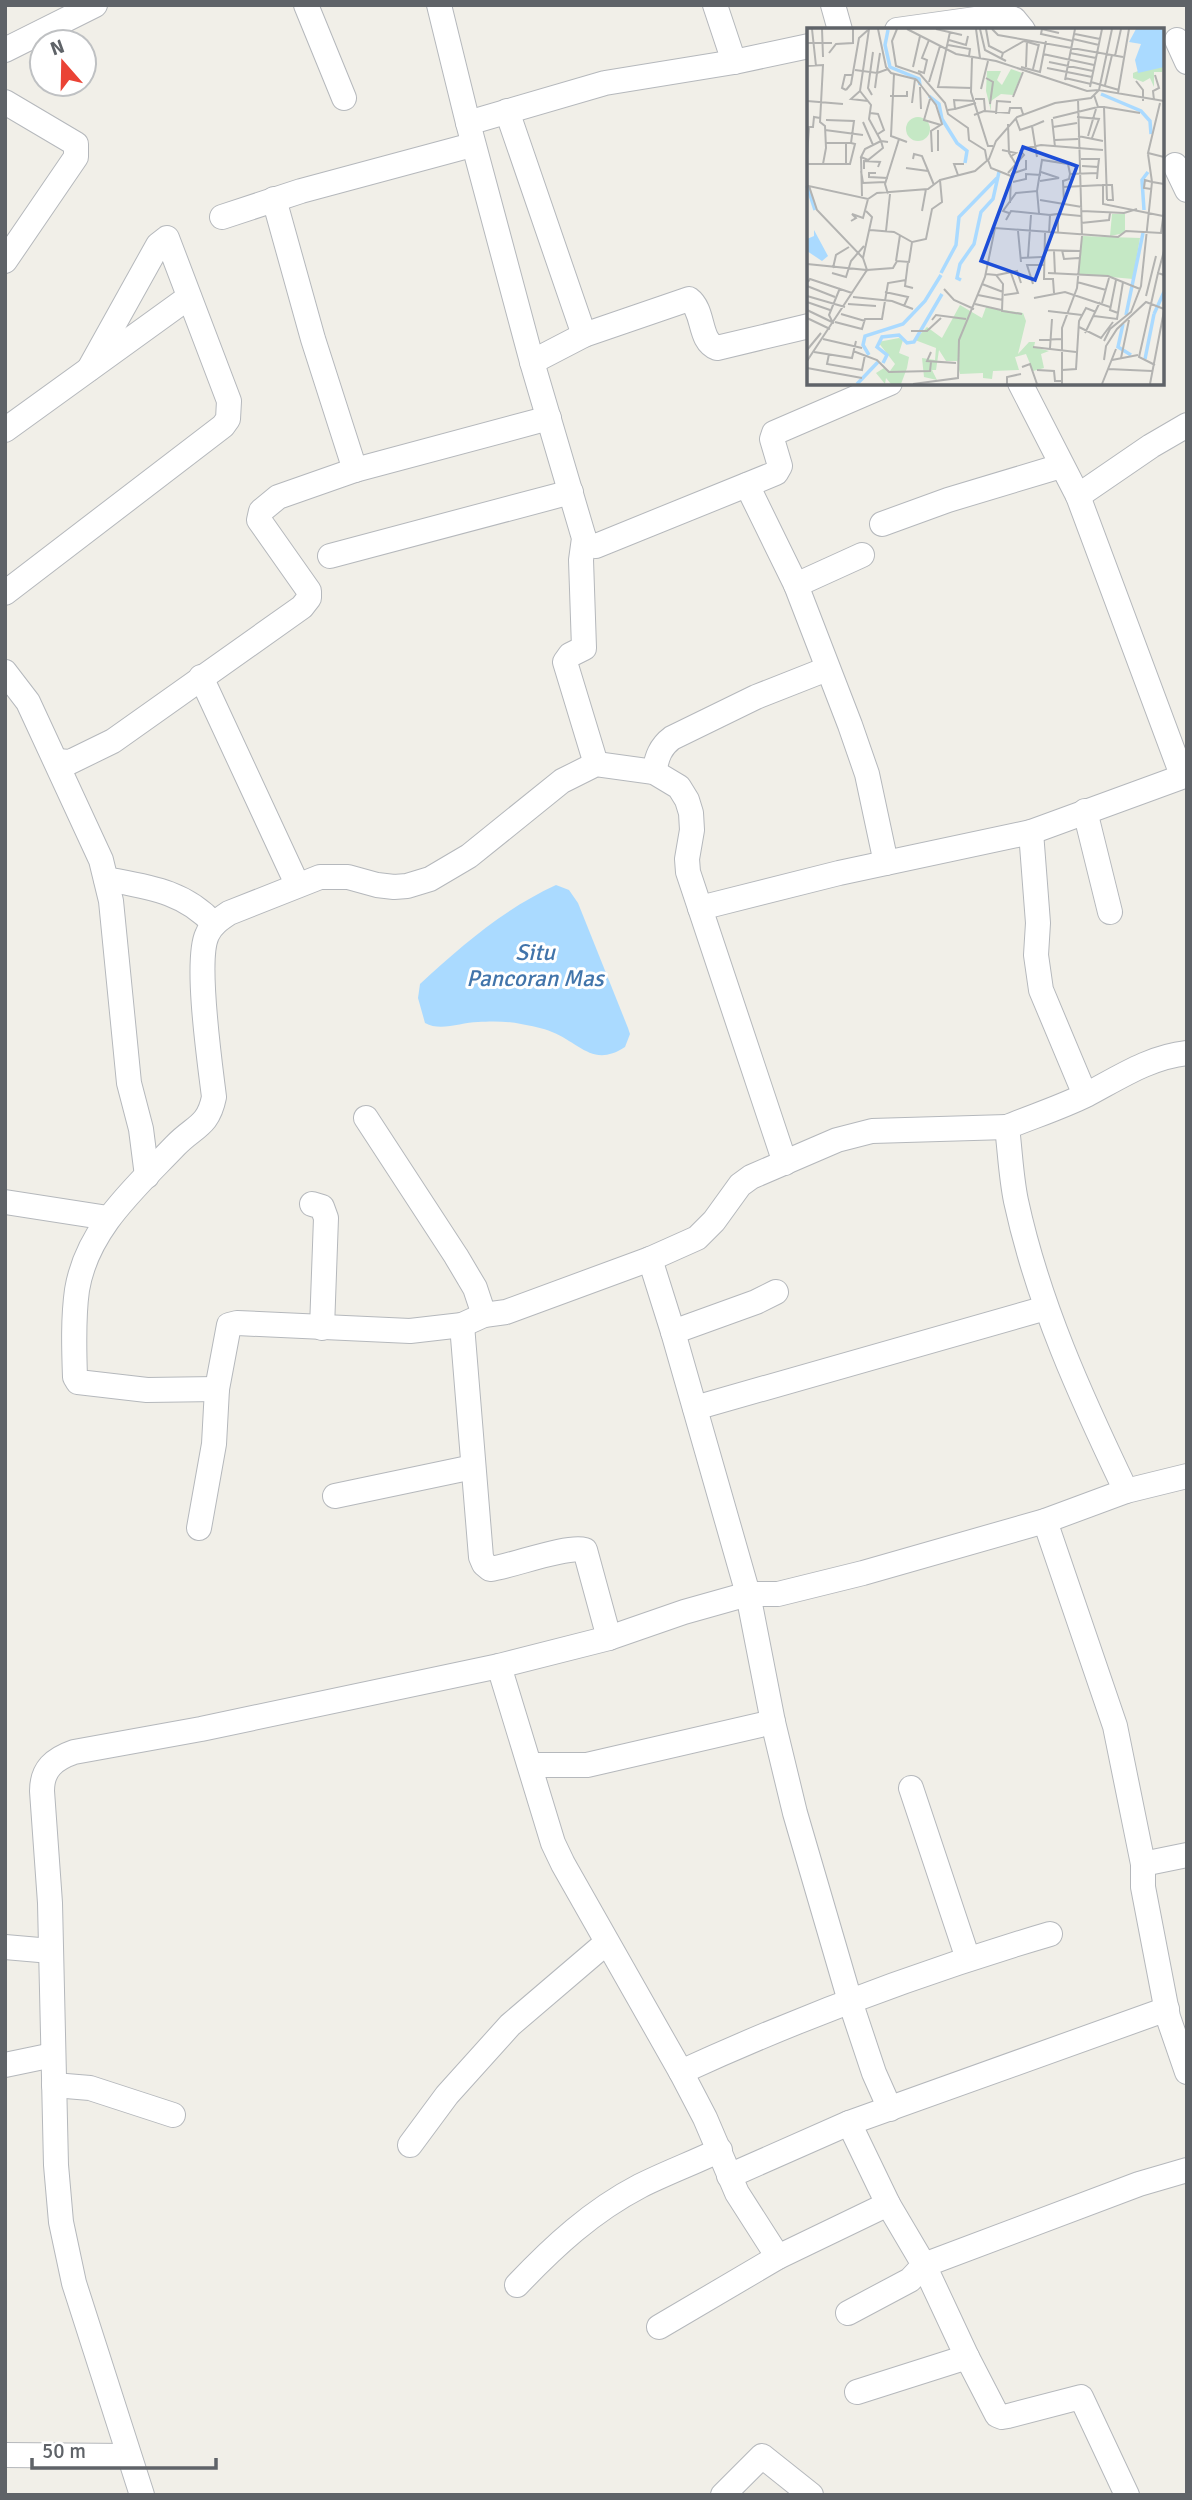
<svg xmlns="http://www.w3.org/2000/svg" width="1192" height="2500" font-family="Signika,sans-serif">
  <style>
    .water { fill: #aadaff }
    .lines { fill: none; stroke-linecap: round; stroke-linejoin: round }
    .street-casing { stroke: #b5b8bc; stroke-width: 26 }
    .street { stroke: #fff; stroke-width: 24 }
    .labels { text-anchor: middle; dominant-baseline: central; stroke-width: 6; stroke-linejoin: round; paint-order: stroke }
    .water-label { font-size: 23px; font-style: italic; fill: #4174aa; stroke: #fff }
    .inset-river { fill: none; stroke: #aadaff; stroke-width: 3.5 }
    .inset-road { fill: none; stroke: #b3b3b1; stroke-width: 2 }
    .view { fill: #1d4ed8; fill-opacity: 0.15; stroke: #1d4ed8; stroke-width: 3.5 }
    .inset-edge { fill: none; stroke: #5f6368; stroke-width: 3.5 }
  </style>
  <rect width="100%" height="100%" fill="#f1efe8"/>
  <path class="water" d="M556,885L569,890L578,903L628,1028L630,1034L625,1047C593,1068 580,1043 552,1032C543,1028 531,1026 521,1024C508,1021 491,1021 478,1022C461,1022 441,1032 425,1023L418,998L420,984C462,945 504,909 556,885Z"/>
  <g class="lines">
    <defs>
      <g id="street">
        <path d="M306,5L344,98"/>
        <path d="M439,5L468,123"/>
        <path d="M715,5L734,62"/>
        <path d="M833,5L840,30"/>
        <path d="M897,30L990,17L1014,19L1023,30"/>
        <path d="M1177,40L1187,62"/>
        <path d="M5,50L95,5"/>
        <path d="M5,102L76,144V157L5,261"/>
        <path d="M507,111L584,335"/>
        <path d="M1175,165L1187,190"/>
        <path d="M274,199L313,339L355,470"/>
        <path d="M222,217L301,191L472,145"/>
        <path d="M532,362L584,335L689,299C705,311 698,341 717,348L809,326"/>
        <path d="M1020,383L1078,496L1182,775"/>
        <path d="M5,430L189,297"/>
        <path d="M747,485L796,585L850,725L867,774L886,863"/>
        <path d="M1078,496L1151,446L1187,425"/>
        <path d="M882,524L948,500L1061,466"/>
        <path d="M584,538L588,544L596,546L776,473L780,466L772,439L774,433L890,383"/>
        <path d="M330,556L571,492"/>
        <path d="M796,585L862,555"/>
        <path d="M5,593L223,426L228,419L229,401L167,238L158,245L89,369"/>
        <path d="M5,672L28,702L101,860L111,901L129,1083L141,1129L147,1176"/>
        <path d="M201,677L297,884"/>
        <path d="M57,761L70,762L113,741L302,607L309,598V591L259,520L261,511L278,497L355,470L549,418"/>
        <path d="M596,764L565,662L570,655L584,648L581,560L584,538L532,362L468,123L605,83L734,62L809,46"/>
        <path d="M654,772C657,757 660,747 672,738L756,697L827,669"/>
        <path d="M1085,811L1110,912"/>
        <path d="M1031,832L1038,923L1036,955L1041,990L1085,1095"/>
        <path d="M106,879C148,887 184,891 214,924"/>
        <path d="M700,908L839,873L1031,832L1187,775"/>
        <path d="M366,1118L456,1256L475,1288L484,1315"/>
        <path d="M5,1202L108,1218"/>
        <path d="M312,1204L322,1207L326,1218L322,1328"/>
        <path d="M650,1259L673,1332L748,1594L773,1722L795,1813L850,2001L874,2073L890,2109"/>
        <path d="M462,1325L481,1557L484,1564L490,1569C513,1566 566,1545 585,1550L609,1638"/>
        <path d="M673,1332L756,1302L776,1292"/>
        <path d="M217,1389L147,1390L78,1382L75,1377C74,1349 73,1318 77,1290C87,1229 135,1188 175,1146C194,1126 208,1127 214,1097C210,1064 195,961 207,935C211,925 220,919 229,913L320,877H348L377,885L394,887L407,886L430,879L469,856L562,781L596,764L654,772L679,787L687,800L691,813L692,830L687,859L688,872L785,1163"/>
        <path d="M695,1408L1046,1308"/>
        <path d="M1126,1491C1081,1397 1038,1303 1016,1201C1011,1177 1010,1151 1007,1127C1034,1116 1062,1107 1088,1094C1120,1077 1150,1057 1187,1053"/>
        <path d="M335,1496L473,1467"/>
        <path d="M1045,1521L1115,1726L1143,1864V1887L1168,2017L1187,2072"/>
        <path d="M199,1528L214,1444L217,1389L229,1325L237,1323L410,1331L462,1325L484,1315L506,1312L650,1259L697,1238L714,1221L740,1185L751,1177L837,1140L872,1131L1007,1127"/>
        <path d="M499,1666L553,1843L563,1864L681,2072L705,2118L737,2193L778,2257"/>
        <path d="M531,1765H587L773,1722"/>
        <path d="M911,1788L968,1959"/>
        <path d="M1143,1864L1187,1855"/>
        <path d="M5,1947L51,1951"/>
        <path d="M5,2065L53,2055"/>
        <path d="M681,2072C801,2017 924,1971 1050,1934"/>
        <path d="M54,2085L90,2088L173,2115"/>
        <path d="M849,2123L888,2204"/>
        <path d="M410,2145L447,2095L510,2025L606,1943"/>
        <path d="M729,2176L849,2123L1167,2009"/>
        <path d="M517,2285C554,2246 592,2211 640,2186C666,2173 693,2163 720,2150"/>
        <path d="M659,2327L778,2257L888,2204L924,2265L910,2280L848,2313"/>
        <path d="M857,2392L967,2357"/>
        <path d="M5,2455L128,2456"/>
        <path d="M142,2495L74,2283L61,2222L56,2165L50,1903L42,1791C42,1769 54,1759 74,1752L201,1729L499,1666L609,1638L684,1612L748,1594H778L863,1573L1045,1521L1126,1491L1187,1476"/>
        <path d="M723,2495L762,2456L811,2495"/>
        <path d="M1127,2495L1081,2397L1008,2416L1002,2417L997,2415L967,2357L924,2265L1139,2184L1187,2170"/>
      </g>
    </defs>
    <use href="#street" class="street-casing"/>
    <use href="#street" class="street"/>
  </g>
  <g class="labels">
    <g class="water-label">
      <text x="535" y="952">Situ<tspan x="535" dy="26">Pancoran Mas</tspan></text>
    </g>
  </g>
  <g transform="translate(807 28)">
    <rect width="357" height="357" fill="#f1efe8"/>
    <path d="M344,38H356L355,44H347V59L343,50L336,54L326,50V45ZM204,41L215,45L206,67L194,66L184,73V83L179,63L180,43H194L190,52L195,57ZM99 101a12 12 0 1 1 24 0a12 12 0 1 1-24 0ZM305,186H318V205L303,208ZM275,208L333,210L326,251L271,246ZM153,277L175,290L179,279L216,285L219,293L211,326L222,314H228L227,319L242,323L234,326L237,340L226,343L219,326L208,329L212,342L186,343L185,351L176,350V345L153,346L150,333H139L132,322L129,342H125L130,352L117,349L115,330L128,332L129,320L108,312L120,299L135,310ZM92,310L96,312L92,325L102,329L100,340L94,356H84L79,350L78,356L69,345L77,340L83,343L88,336L71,314Z" fill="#c5e8c5"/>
    <path d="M329,1H357V39L331,45L328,32L334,16L322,14ZM7,202L21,228L15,233L0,223V211L7,208Z" fill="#aadaff"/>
    <path class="inset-river" d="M81,2L78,17L83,39L112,51L113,57M294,66L334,83L343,93L344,106M122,68L132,76L135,91L150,115L160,123L158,135M0,158L8,182M337,182L335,152L341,144M134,245L149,217L152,189L190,150M154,252L150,250L153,236L167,216L174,184L186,171L192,144M347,286L357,264M319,287L336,205M316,296L311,319L324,327M62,327L56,317L58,308L96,296L118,273L134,247M338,331L347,286M76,335L80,327L70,319L75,309L92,307L100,315L107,314L135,266M50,356L71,334"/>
    <path class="inset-road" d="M5,1L9,38M15,1L16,29M71,1L79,39L84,45L108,51L105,75M90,1L85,13L89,38L113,46L138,75L141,86L161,100L162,112L178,122L180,133M100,1L149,26L189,33L280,63L292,62M129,1L155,7M169,1L173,30M173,1L178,22L199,33M179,1L182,18L196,25L194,31M185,1L191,7L316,29M143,4L131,59L165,60M252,5L235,1L234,6L266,13M268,6L293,11M266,11L292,17M142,12L159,17L161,8M0,15H25M141,17L163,21L162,28M22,25L29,16L46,15V1M196,25L217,13L231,17M263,25L289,30M236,26L287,37M308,28L314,1M165,30L164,64L181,118H186M242,34L286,43M0,38L16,37L13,94L18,98L19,120L16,136M106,39L113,8M214,39L233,44L239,13M219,39L220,12M240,40L285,49M226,41L232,16M48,42L70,45L73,25M111,43L117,45L120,32L115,30L122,12M87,46L84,108L100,114M179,50L186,54L183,76M258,50L284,56M109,51L129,77L135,96L124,103L125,124M258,52L268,1M329,53L336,62V73M122,54L133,18M284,54L312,62M298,57L305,27M113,59L114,81M283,59L295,1M68,60L70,45L81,41M174,61L181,33M39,62L44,56L52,10L61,2M39,62L35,60L38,47H46M292,62L305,1M53,63L64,77L62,91L74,113L58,121L54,129L61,132L76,120L74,113L81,114M311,65L322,1M65,67L61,60L66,24M287,67L291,79H297L300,172M83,68H100V63M206,69L216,44M123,71L117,92L134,97M168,71H177L178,83M347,72L346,63L352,60L348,47M0,73L36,76M61,73L44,71L53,63L62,1M353,75L341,125L357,129M297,79L333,85M148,81L169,75M141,82L148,81L147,72L168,73M63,85L71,86L77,102L71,106M189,86L190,73L204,74M167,87L177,83L202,85L203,80H214L216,86M270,89L292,91L285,110M246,90L291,79M209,91L213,102L225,98M245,91L248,119M19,92L47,93L44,115H19M56,94L66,117M201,96L202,125L210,138M246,99L270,95M18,102L56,107M131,102V123M271,108L296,113M281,108L289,81M248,112L271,111M214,121L234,117L296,122M195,122L209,125L203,129M341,126L345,154M0,128L2,99H6L7,89L13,90M54,129L55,168M230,129L225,98L237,93M106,131L107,126L115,128L127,157M274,131H292L291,139M181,132L184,140L204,148L203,175M0,136H43L48,116L44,115M39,136V114M275,138L291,139L290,151M99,140L121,143M57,141V133L73,134L71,139M54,143L56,155L78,154M69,145H62V149L81,150M201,145L217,127L213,122M204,146L219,141V132M151,147L147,136H157M233,153L252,150L234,144M206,154L219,151V146L234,147M256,159L296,157M344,161L337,160L338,152L345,154M230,163L235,132L261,136L263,146L291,145M81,166L78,156L92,111M233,172L275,179M300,172H306L305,157H296V176L356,188M257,174L256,153L262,151L263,146M115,183L119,161M275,183L317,185L330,181M202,185L196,183L209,165L230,163L232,185M253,186L274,188M199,192L204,183L243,187M44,193L49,190L45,186L56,190L61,171M274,195L302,192L303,185M63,202L87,204L105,214M79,203L83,166M211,203L214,234M238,205L237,251H246L247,265M242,205L243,187L251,186V206M237,222L273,223M255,222L257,231L272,230M247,223L248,246M357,223L351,245L357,247M221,229L224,187M56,230L65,189L59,183M213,230L235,229M89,233L93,207M101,234L98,258L106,260M0,236L60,242L56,230L10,182L2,158L61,171L70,165L121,161L133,152M26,240L29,227L42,219M25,245L39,249L44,233L57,218M241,245L301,248L333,261M179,246L189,247L196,256L195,283L215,286M190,247L210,243L214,255M309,252L303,282L311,285M1,254L3,251L45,265M270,254L299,262M175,256L196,264M226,256L220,237H237M0,258L28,269M137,261L147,272L167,281M78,264L101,269L97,278M171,267L196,272M197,267L211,265L204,245M0,268L38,279M339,268L349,228M46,269L85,273L106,281M227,270L258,264L303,279M0,274L23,282M295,275L302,250M41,276L69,278M168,276L194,282M0,282L27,295M241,283L275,287M34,286L58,293M287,288L310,291L316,254M0,290L23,301M125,292L129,287L159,291M25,293L22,287L33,260M28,294L55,301L58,291H75L81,255L99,252M272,299L294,310L306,294M104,303H120L134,290M278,305L293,274M16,311L55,320M232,312L255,311M297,313L303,301L324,284L334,258L345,154L357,156M226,319L269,324M243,320L245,291M0,322L14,305M46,323L70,332L82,344L123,343L124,334M7,324L45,330L49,313M124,324L120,333L149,335M22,326L20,336L55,342L58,327M314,330L322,292M297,332L299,318L310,301L339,274L357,281M305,332L331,327M0,333L60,242L86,240L90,233L102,234L105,214L119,211L125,181L135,174L133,152L168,143L182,131L189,113L210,89L248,75L284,70L292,62L357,73M348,337L332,329L351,245M215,339L223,336L230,356M0,340L55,350M301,341L345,343M230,342L247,343L248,353H255M255,342L269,341L272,293L279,280L289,284M106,356L151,350L152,312L178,249L188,200L311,209L319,203L354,205L357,183M200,356V349L214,346M255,356V300L270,260L275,208L271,71M295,356L309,321M343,356L357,283"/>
    <path class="view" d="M216,119L270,138L228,252L174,233Z"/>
    <rect width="357" height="357" class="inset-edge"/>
  </g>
  <rect width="1192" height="2500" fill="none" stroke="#5f6368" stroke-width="14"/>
  <g transform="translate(63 63) rotate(340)"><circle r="33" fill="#ffffff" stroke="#bfc1c3" stroke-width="2"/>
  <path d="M0-5L12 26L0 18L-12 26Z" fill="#ea4335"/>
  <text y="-10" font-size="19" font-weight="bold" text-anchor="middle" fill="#5f6368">N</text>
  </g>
  <path d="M32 2458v10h184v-10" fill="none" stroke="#5f6368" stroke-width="3.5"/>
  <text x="42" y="2458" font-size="21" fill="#5f6368" stroke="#ffffff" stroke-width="5" paint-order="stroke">50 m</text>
</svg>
